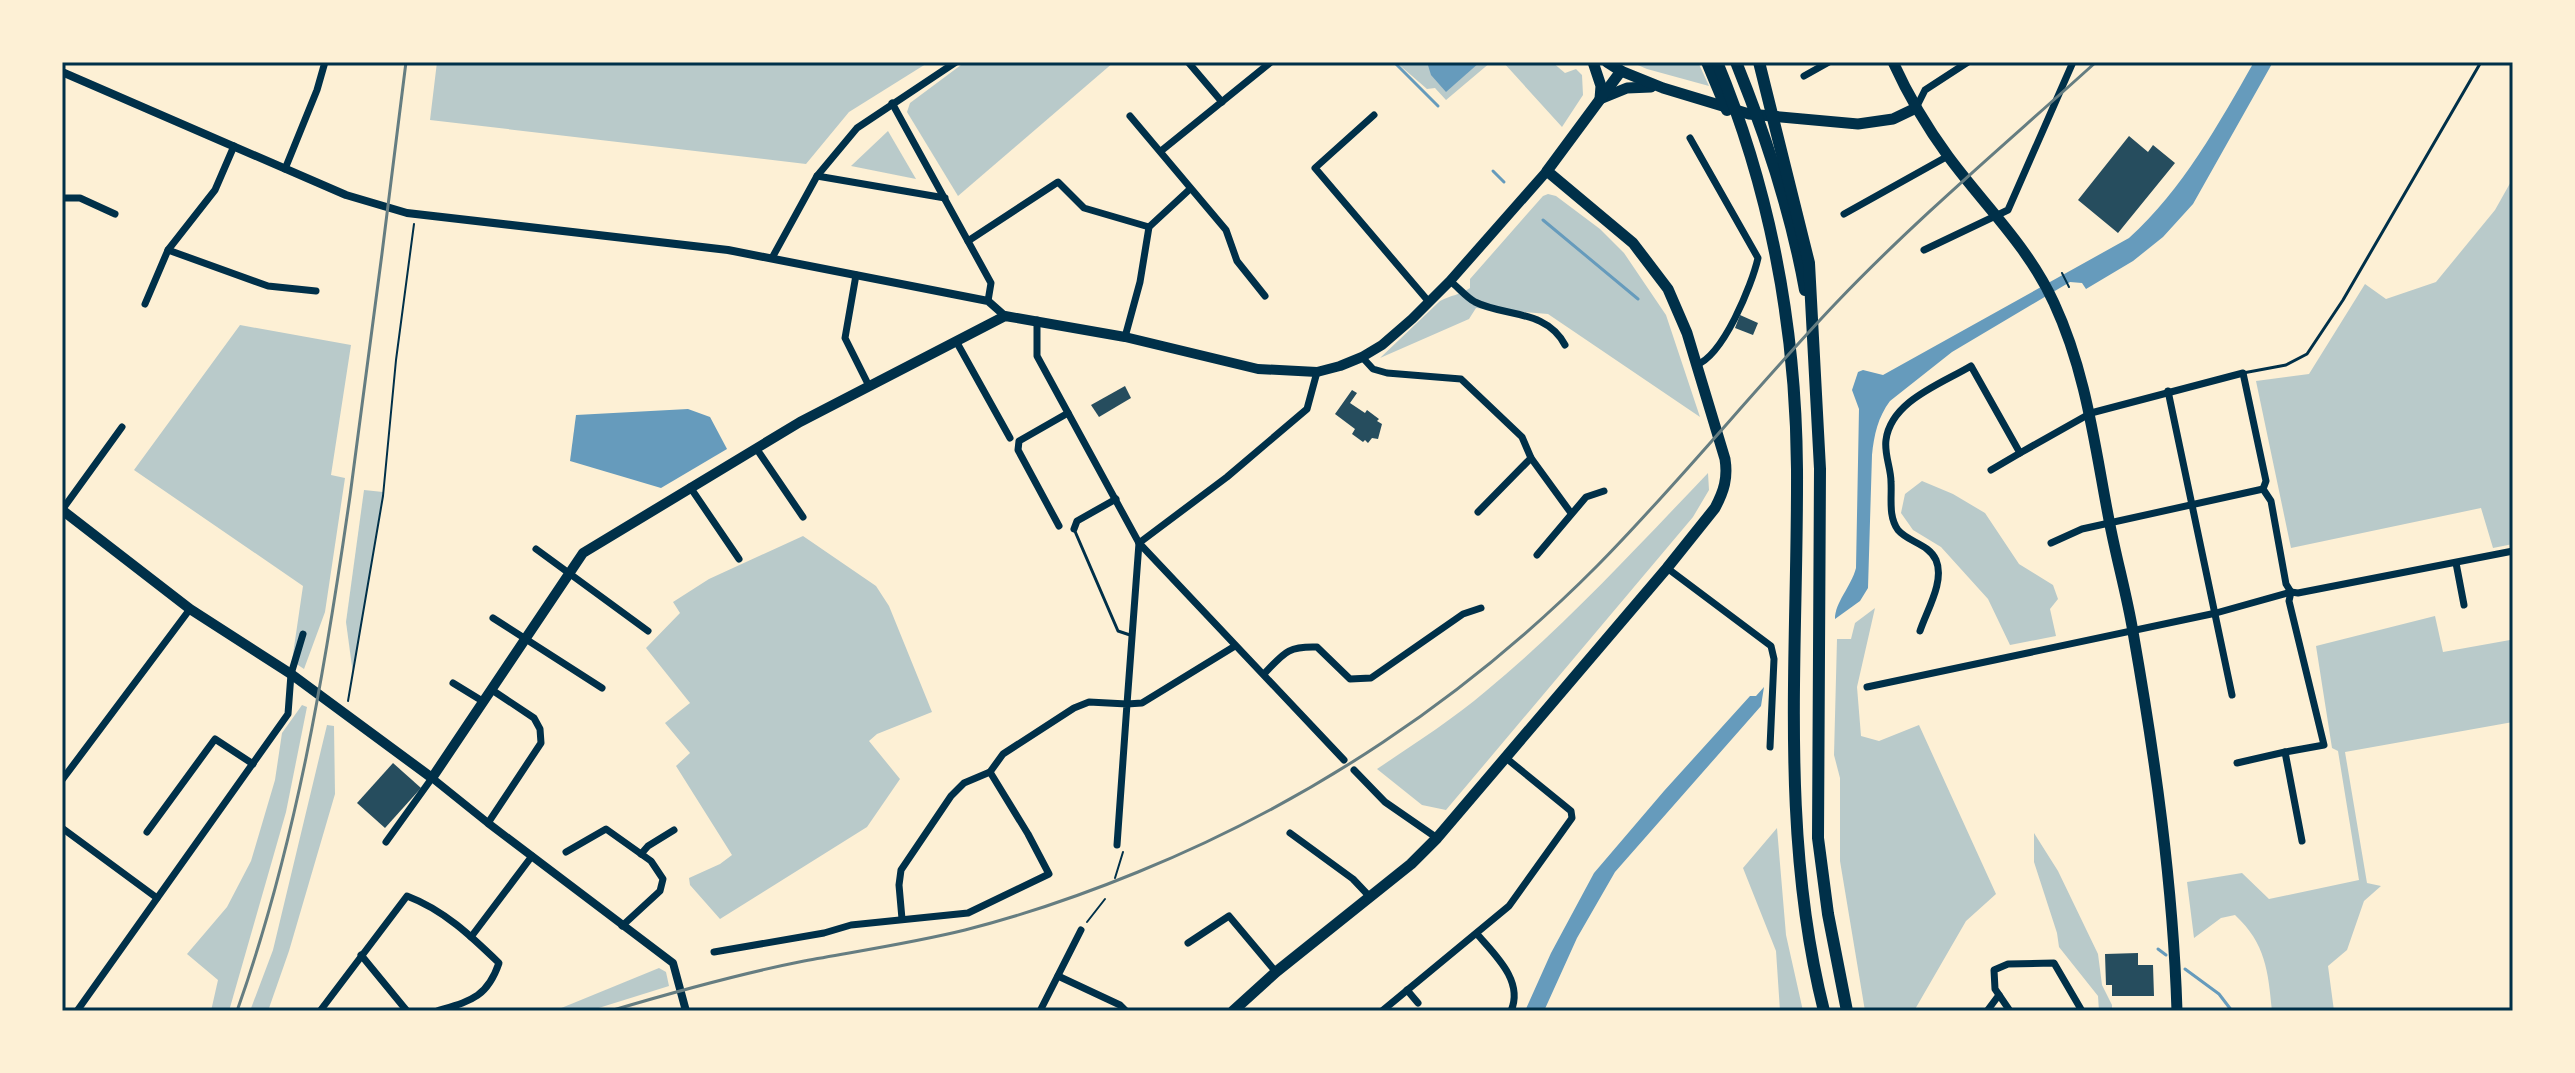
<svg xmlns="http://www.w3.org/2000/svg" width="2575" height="1073" font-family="'Sofia Sans Condensed',sans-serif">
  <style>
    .green { fill: #b9caca }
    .water { fill: #669bbc }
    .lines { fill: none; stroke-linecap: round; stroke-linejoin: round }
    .stream { stroke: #669bbc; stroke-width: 3 }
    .building { fill: #264d5e }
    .path { stroke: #003049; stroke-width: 2 }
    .service { stroke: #003049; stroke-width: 3 }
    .minor { stroke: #003049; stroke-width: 7 }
    .tertiary { stroke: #003049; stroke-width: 8 }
    .secondary { stroke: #003049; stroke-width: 10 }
    .primary { stroke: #003049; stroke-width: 11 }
    .motorway { stroke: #003049; stroke-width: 12 }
    .rail { stroke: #657d81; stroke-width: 3 }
    .neatline { fill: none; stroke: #003049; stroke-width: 3 }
  </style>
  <rect width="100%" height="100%" fill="#fdf0d5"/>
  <g class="green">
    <path d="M437,62H929L849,112L806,164L430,120Z"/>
    <path d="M965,62H1114L958,196L907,112L910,103Z"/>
    <path d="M1396,62H1491L1446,100L1435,88L1427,89Z"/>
    <path d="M1503,62H1552L1565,73L1576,69L1582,75L1583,95L1562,127Z"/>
    <path d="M1631,62H1698L1709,86L1647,69Z"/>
    <path d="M888,131L916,179L851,166Z"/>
    <path d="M2513,178V544L2493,548L2481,508L2291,548L2256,381L2309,374L2365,284L2386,299L2436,282L2495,210Z"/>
    <path d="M1548,194L1556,196L1600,229L1624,253L1666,315L1700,417L1548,314L1476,308L1469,319L1380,358L1440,301C1451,295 1460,295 1470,288V279L1543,196Z"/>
    <path d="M240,325L351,345L331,475L345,478L325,612L304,669L292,661L303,586L134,470Z"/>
    <path d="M1708,473L1709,490L1693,517L1446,810L1422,805L1377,769C1414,744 1452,720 1486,691C1564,627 1638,546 1708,473Z"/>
    <path d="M1922,481L1953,494L1985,513L2019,564L2053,585L2058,599L2050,609L2056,636L2010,645L1988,599L1941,547L1913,530L1901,513L1905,494Z"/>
    <path d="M364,490L383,492L353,674L346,622Z"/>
    <path d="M803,536L876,586L889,606L932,712L877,734L869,741L900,779L867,827L720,919L690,885L689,878L720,864L732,855L676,766L690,753L665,723L690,703L646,648L680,613L673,602L709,579Z"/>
    <path d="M1875,608L1857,687L1861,736L1879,741L1919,725L1996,894L1966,921L1914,1011H1865L1840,861V778L1834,755L1837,639H1851L1855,623Z"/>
    <path d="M2435,616L2443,652L2510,640L2513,657V722L2345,752L2367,883L2381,886L2364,901L2347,950L2328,966L2334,1011H2272C2268,971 2266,944 2235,915L2221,918L2194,938L2187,882L2242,873L2269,899L2359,880L2338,751L2332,748L2316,646Z"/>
    <path d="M302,705L307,707L286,812L229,1011H211L218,980L187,954L227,907L251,861L275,780L282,733Z"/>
    <path d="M327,725L334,726L335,794L289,951L268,1011H250L273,950Z"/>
    <path d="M1777,828L1786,935L1803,1011H1780L1776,951L1743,868Z"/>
    <path d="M2034,833L2058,871L2098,954L2102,985L2112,1005V1011H2099L2098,996L2059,947L2057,933L2034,862Z"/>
    <path d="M659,968L666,972L669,986L589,1011H554Z"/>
  </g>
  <g class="water">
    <path d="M1427,62H1480L1446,92L1431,75Z"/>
    <path d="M2254,62H2273L2193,204L2163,237L2133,261L2086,289L2082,283L2070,282L1952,352L1890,401C1878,417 1874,435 1872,455L1868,588L1860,601L1835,619C1835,602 1851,587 1856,568L1859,409L1852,390L1858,372L1863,370L1883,375L2129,238C2183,189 2218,125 2254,62Z"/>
    <path d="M688,409L710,417L727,449L661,488L570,461L576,415Z"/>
    <path d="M1764,687L1761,706L1615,872L1577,938L1544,1011H1525L1551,953L1594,873L1664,791L1750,696H1756Z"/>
  </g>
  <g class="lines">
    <g class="stream">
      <path d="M1394,62L1438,106"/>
      <path d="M1493,171L1504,182"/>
      <path d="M1543,220L1638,299"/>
      <path d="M2158,949L2166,955"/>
      <path d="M2185,969L2219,994L2232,1011"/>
    </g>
  </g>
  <g class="building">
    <path d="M2129,136L2148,152L2153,145L2175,163L2118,233L2078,200Z"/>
    <path d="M1740,315L1758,323L1753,335L1735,328Z"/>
    <path d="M1125,386L1131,398L1099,417L1091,405Z"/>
    <path d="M1352,390L1357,393L1350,403L1365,413L1367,410L1379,419L1377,421L1382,424L1378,439L1372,438L1368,443L1365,440L1363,442L1352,434L1355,429L1335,414Z"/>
    <path d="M393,763L421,788L385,828L357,803Z"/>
    <path d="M2138,953V965H2153L2154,996H2112V985H2106L2105,954Z"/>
  </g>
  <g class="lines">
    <g class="path">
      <path d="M2062,273L2069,287"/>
      <path d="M348,701L383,496L396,360L414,224"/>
      <path d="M1115,878L1123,852"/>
      <path d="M1087,922L1105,899"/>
    </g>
    <g class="service">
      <path d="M2243,373L2286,365L2307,354L2343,300L2481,62"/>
      <path d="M1074,529L1118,631L1130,635"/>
    </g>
    <g class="minor">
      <path d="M1188,62L1222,102"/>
      <path d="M1804,76L1829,62"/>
      <path d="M892,103L991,283L988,301"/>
      <path d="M1916,108L1925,90L1968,62"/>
      <path d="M1374,115L1315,168L1429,302"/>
      <path d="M1130,116L1226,230L1237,261L1265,296"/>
      <path d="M1690,138L1758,258C1752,285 1723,356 1696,365"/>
      <path d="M1161,151L1271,62"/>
      <path d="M285,169L317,90L325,62"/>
      <path d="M817,176L945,198"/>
      <path d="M62,198H80L115,214"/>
      <path d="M1844,214L1948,156"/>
      <path d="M968,241L1058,182L1084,208L1149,227"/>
      <path d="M168,250L268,286L316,291"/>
      <path d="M1924,250L2008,210L2073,62"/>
      <path d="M772,258L817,176L857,128L956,62"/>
      <path d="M856,275L845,338L869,386"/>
      <path d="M1450,281C1458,287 1466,297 1475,302C1505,317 1546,309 1565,345"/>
      <path d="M145,304L168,250L215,190L234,146"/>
      <path d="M1037,320V356L1139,543L1344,760"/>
      <path d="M1125,337L1140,282L1149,227L1190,189"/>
      <path d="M956,341L1010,438"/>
      <path d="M1362,357L1373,369L1387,373L1461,379L1522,437L1531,458L1571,513"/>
      <path d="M2168,391L2232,695"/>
      <path d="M756,448L803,517"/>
      <path d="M1991,470L2020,453"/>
      <path d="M690,487L739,559"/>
      <path d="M62,510L122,427"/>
      <path d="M1478,512L1531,458"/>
      <path d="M1059,526L1018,450L1019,441L1068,413"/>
      <path d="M1074,529L1077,521L1116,499"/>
      <path d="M1139,543L1127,704L1142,703L1235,646"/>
      <path d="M1139,543L1227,477L1307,409L1317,372"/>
      <path d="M2051,543L2082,529L2263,489"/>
      <path d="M536,549L648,631"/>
      <path d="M1537,555L1586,497L1604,491"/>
      <path d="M2456,563L2464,605"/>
      <path d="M1667,568L1771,646L1774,659L1770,747"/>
      <path d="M493,618L602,688"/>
      <path d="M1920,631C1927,610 1945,581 1936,560C1929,544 1908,542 1898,530C1888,516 1892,498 1891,482C1891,468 1884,454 1886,440C1891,401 1941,384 1971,366L2020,453L2091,413L2243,373L2266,481L2263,489L2271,501L2286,584L2291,592"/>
      <path d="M1264,674C1284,653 1287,646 1317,647L1350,679L1371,678L1463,614L1481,608"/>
      <path d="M453,683L484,702"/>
      <path d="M1867,687L2216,613L2291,592L2298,593L2513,551"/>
      <path d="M2285,752L2324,745L2289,601L2291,592"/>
      <path d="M2237,763L2285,752L2302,841"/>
      <path d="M1354,770L1385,802L1437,838"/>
      <path d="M62,780L190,609"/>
      <path d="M488,823L541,743L540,729L534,718L492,690"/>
      <path d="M62,828L157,898"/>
      <path d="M147,832L215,739L253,764"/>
      <path d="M1290,833L1353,879L1370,897"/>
      <path d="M386,842L432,778"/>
      <path d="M566,852L606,829L651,861L663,879L660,891L622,926"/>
      <path d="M641,854L648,846L674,830"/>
      <path d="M902,919L899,885L901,870L951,796L964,783L990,772L1003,754L1074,708L1089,702L1127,704L1117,845"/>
      <path d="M1477,934C1495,955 1524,981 1511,1011"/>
      <path d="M471,937L532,856"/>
      <path d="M1188,943L1229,916L1276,972"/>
      <path d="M714,952L824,933L851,925L968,913L1049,874L1028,834L990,772"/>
      <path d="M361,955L407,1011"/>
      <path d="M1058,976L1120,1005L1126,1011"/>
      <path d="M1407,990L1418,1003"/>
      <path d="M77,1011L288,714L291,674L303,634"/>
      <path d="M320,1011L407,896C444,910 471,936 499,963C487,998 470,1001 437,1011"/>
      <path d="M1040,1011L1081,930"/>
      <path d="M1382,1011L1509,906L1572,818L1571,811L1506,758"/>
      <path d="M1987,1011L1999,995"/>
      <path d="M2010,1011L1995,989L1994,970L2008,964L2054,963L2082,1011"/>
    </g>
    <g class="tertiary">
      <path d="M62,72L346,195L407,213L728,250L988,301L1005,316"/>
      <path d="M432,778L488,823L673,963L686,1011"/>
    </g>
    <path class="secondary" d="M62,510L190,609L291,674L432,778L583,553L800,422L1005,316L1125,337L1258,369L1317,372L1340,366L1362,357L1382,345L1412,319L1450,281L1547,171"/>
    <g class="primary">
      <path d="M1593,62L1601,86L1600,99L1627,88L1651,87"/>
      <path d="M1607,62L1621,71L1663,88L1749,114L1858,124L1893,119L1916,108"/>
      <path d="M1893,62C1908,95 1926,126 1948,156C1984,205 2028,246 2054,303C2087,374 2095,449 2110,525C2117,561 2127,596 2133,632C2155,757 2173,884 2177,1011"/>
      <path d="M1233,1011L1276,972L1411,864L1437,838L1667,568L1715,508C1724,491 1728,478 1725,459L1687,333L1668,289L1633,243L1547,171L1621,71"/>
    </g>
    <g class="motorway">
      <path d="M1707,62L1727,110"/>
      <path d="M1717,62C1771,192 1796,329 1797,469C1798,650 1779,833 1824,1011"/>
      <path d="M1736,62C1766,136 1791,212 1805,290"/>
      <path d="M1759,62L1809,263L1820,469L1818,838L1828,914L1847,1011"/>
    </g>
    <g class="rail">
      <path d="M237,1011C296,845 325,670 350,496C370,351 388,207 406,62"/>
      <path d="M610,1011C674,992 738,974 804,961C858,951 912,943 965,930C1024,915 1082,895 1138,872C1310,802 1466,698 1597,566C1680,482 1754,389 1836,303C1917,218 2009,141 2096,62"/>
    </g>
  </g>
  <rect width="2575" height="1073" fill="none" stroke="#fdf0d5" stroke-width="128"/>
  <rect x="64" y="64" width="2447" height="945" class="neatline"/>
</svg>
